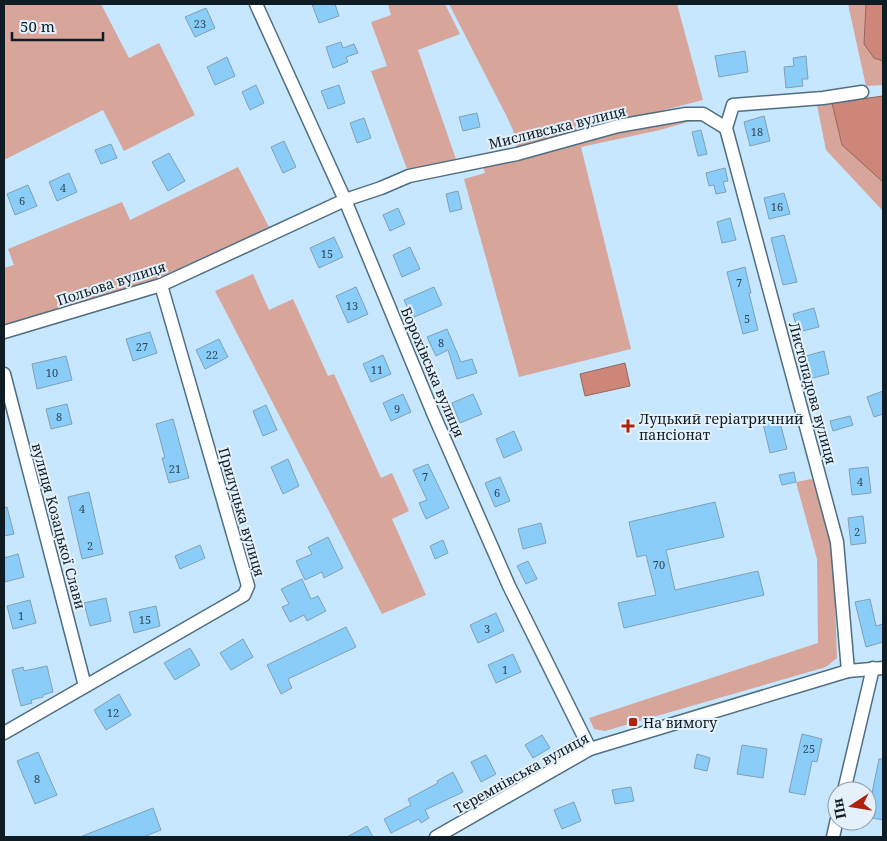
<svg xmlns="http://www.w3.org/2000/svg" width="887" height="841" font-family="'Noto Serif',serif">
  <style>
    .green { fill: #d7a59a }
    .water { fill: #ce8678; stroke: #95665f }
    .building { fill: #8bcdf9; stroke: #81a0b6 }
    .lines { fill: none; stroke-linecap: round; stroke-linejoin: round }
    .minor-casing { stroke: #506e82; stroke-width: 15 }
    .minor { stroke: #fff; stroke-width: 12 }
    .poi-dot { fill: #b0220a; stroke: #e4f1fb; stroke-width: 2 }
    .labels { text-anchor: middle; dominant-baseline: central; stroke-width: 4; stroke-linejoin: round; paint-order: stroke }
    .number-label { font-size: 11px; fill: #2f4859 }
    .street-label { font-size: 14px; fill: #101c24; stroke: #e4f1fb }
    .poi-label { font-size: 14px; fill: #101c24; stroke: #e4f1fb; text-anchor: start }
  </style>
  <rect width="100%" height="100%" fill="#c6e7fe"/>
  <g class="green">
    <path d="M4,4H101L129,58L159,43L195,115L124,151L103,110L4,160Z"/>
    <path d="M388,4H445L460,34L418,50L457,162L408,172L371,71L387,66L371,22L391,15Z"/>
    <path d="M449,4H677L703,100L517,148L513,130L507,117Z"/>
    <path d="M848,4H883V85L866,86Z"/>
    <path d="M883,96V211L826,150L817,105Z"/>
    <path d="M687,119L700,121L688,122L660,130L581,147L631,349L519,377L464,179L485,173L483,166L592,137Z"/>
    <path d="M238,167L269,227L150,282L4,325V268L14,265L8,249L122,202L130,220Z"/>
    <path d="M253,274L269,310L293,299L328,376L334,374L381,478L392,473L409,511L392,519L426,595L382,614L215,291Z"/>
    <path d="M811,479L817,483L833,549L837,658L826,667L605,731L594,729L589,718L818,643L817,559L796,482Z"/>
  </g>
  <g class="water">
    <path d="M866,4H883V61L874,58L864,44Z"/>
    <path d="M883,96V182L842,145L832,103Z"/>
    <path d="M625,363L630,386L585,396L580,374Z"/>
  </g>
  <g class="building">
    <path d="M312,4H335L339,16L319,23Z"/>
    <path d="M206,8L215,28L195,37L185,17Z"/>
    <path d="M341,42L343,48L354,44L358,53L346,57L348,62L333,68L326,47Z"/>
    <path d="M745,51L748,72L719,77L715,56Z"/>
    <path d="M806,56L808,79H802L803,86L786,88L784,67L794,66L793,58Z"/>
    <path d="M227,57L235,76L215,85L207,67Z"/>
    <path d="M256,85L264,103L250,110L242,92Z"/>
    <path d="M339,85L345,103L328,109L321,91Z"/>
    <path d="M477,113L480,127L463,131L459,117Z"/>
    <path d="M764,116L770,141L750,146L744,122Z"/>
    <path d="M364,118L371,138L357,143L350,123Z"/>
    <path d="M701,130L707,154L698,156L692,132Z"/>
    <path d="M284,141L296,167L283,173L271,147Z"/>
    <path d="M111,144L117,158L101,164L95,150Z"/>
    <path d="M169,153L185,181L168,191L152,162Z"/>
    <path d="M725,168L728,181L723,182L726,192L716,194L714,185L709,186L706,173Z"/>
    <path d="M69,173L77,192L57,201L49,182Z"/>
    <path d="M28,185L37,206L15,215L7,194Z"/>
    <path d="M458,191L462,209L450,212L446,194Z"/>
    <path d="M784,193L790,214L769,219L764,198Z"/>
    <path d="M398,208L405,224L390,231L383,215Z"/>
    <path d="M730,218L736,240L722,243L717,222Z"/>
    <path d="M784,235L797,282L783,285L771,238Z"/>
    <path d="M334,237L343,257L319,268L310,248Z"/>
    <path d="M410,247L420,269L402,277L393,255Z"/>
    <path d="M745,267L751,293H749L758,330L743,334L727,272Z"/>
    <path d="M356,287L368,314L348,323L336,296Z"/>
    <path d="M434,287L442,305L412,318L404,300Z"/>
    <path d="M814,308L819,327L798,332L793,314Z"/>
    <path d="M447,329L461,362L472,359L477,373L457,379L448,350L436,356L427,337Z"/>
    <path d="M150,332L157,353L133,361L126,339Z"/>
    <path d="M219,339L228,357L205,369L196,350Z"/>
    <path d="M824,351L829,374L805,380L799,358Z"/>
    <path d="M383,355L391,374L371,382L363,364Z"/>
    <path d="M66,356L72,380L37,389L32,364Z"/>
    <path d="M883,391V414L874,417L867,397Z"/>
    <path d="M403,394L411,412L391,421L383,403Z"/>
    <path d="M473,394L482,414L460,423L452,403Z"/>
    <path d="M67,404L72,424L51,429L46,409Z"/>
    <path d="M266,405L277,430L263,436L253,411Z"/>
    <path d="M778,415L787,449L770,453L762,419Z"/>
    <path d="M850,416L853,425L833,431L830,421Z"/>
    <path d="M173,419L189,478L169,483L162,458H165L156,424Z"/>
    <path d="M514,431L522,450L504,458L496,439Z"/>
    <path d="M288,459L299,486L283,494L271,467Z"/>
    <path d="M428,464L449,508L426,519L419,503L427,500L413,470Z"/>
    <path d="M868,467L871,493L852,495L849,469Z"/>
    <path d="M794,472L796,482L782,485L779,475Z"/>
    <path d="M500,477L510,501L495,507L485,483Z"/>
    <path d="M89,492L103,554L82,559L68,497Z"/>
    <path d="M715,502L724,537L666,550L675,590L758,571L764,595L624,628L618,603L656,595L646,555L637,557L629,522Z"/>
    <path d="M7,507L14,534L4,536V508Z"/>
    <path d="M863,516L866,543L851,545L848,518Z"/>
    <path d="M541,523L546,543L523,549L518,529Z"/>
    <path d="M328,537L343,568L324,578L322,572L305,580L296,561L312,554L308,547Z"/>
    <path d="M443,540L448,553L435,559L430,546Z"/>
    <path d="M200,545L205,558L180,569L175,556Z"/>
    <path d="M18,554L24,577L5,582L4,558Z"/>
    <path d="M528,561L537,579L526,584L517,566Z"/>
    <path d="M302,579L311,599L318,596L326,611L307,621L304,615L290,622L282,607L289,604L281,589Z"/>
    <path d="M106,598L111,621L90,626L84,603Z"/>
    <path d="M870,599L876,626L883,624V642L866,647L855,602Z"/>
    <path d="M30,600L36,623L13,629L7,606Z"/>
    <path d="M156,606L160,626L134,633L129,612Z"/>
    <path d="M496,613L504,631L478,643L470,625Z"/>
    <path d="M346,627L356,647L288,679L292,688L281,694L267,665Z"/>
    <path d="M243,639L253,657L231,670L220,653Z"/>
    <path d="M190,648L200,665L175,680L164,663Z"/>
    <path d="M513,654L521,672L496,683L488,665Z"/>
    <path d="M47,666L53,692L43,695V697L31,700L32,703L21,706L12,670L23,667L24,671Z"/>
    <path d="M119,694L131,715L106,730L94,710Z"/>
    <path d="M802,734L822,739L817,762L812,761L805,795L789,792Z"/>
    <path d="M542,735L550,748L533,758L525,745Z"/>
    <path d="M742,745L767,749L763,778L737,774Z"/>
    <path d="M38,752L57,795L35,804L17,761Z"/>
    <path d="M697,754L710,758L707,771L694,768Z"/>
    <path d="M486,755L496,774L481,782L471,762Z"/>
    <path d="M879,759H883V820L867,817V797L871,798Z"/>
    <path d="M453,772L463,792L425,810L429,818L421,823L419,819L391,833L384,819L411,805L408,799L438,783L437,781Z"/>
    <path d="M631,787L634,801L615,804L612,790Z"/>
    <path d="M574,802L581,821L562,829L554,810Z"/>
    <path d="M153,808L161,830L143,837H80Z"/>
    <path d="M367,826L373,837H347Z"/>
  </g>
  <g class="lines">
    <defs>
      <g id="minor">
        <path d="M256,4L345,200L433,413L509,586L590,749"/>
        <path d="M726,128L837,542L848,671"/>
        <path d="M4,332L161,285L345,200L381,188L409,176L517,154L618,126L686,114H703L726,128L733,105L823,98L862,92"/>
        <path d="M4,374L85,686"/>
        <path d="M4,733L244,595L248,586L161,285"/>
        <path d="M844,791L873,668"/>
        <path d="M436,837L590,749L848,671L883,668"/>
        <path d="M833,837L837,819"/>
      </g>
    </defs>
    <use href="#minor" class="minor-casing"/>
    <use href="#minor" class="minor"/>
  </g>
  <g class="poi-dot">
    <path d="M625.5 418.5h5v5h5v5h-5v5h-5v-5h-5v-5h5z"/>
    <rect x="628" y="717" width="10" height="10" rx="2.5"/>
  </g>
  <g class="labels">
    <g class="number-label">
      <text x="200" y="23">23</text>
      <text x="757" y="131">18</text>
      <text x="63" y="187">4</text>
      <text x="22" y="200">6</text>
      <text x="777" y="206">16</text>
      <text x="327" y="253">15</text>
      <text x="739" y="282">7</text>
      <text x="352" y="305">13</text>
      <text x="747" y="318">5</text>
      <text x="441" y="342">8</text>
      <text x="142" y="346">27</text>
      <text x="212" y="354">22</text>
      <text x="377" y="369">11</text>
      <text x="52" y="372">10</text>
      <text x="397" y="408">9</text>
      <text x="59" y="416">8</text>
      <text x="175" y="468">21</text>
      <text x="425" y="476">7</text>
      <text x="860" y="481">4</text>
      <text x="497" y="492">6</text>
      <text x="82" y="508">4</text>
      <text x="857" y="531">2</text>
      <text x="90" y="545">2</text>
      <text x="659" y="564">70</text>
      <text x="21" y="615">1</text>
      <text x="145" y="619">15</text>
      <text x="487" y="628">3</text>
      <text x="505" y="669">1</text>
      <text x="113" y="712">12</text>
      <text x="809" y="748">25</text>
      <text x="37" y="778">8</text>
    </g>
    <g class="street-label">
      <text transform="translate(557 127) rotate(-14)">Мисливська вулиця</text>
      <text transform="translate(111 283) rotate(-18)">Польова вулиця</text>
      <text transform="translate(433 372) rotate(67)">Борохівська вулиця</text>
      <text transform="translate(813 393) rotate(75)">Листопадова вулиця</text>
      <text transform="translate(242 512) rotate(74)">Прилуцька вулиця</text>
      <text transform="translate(59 526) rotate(75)">вулиця Козацької Слави</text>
      <text transform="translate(521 773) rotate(-29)">Теремнівська вулиця</text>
    </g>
    <g class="poi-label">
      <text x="639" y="418">Луцький геріатричний<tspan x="639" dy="16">пансіонат</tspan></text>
      <text x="643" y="722">На вимогу</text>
    </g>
  </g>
  <rect width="887" height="841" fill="none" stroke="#101c24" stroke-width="10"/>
  <g transform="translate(852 806) rotate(258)"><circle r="24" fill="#e4f1fb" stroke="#8f9ca5"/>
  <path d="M0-4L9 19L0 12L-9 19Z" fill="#b0220a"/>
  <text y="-8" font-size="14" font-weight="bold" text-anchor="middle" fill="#101c24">Пн</text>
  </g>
  <path d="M12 32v8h91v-8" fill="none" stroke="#101c24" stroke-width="2.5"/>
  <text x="20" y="32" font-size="15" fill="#101c24" stroke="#e4f1fb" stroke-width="4" paint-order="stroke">50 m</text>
</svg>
